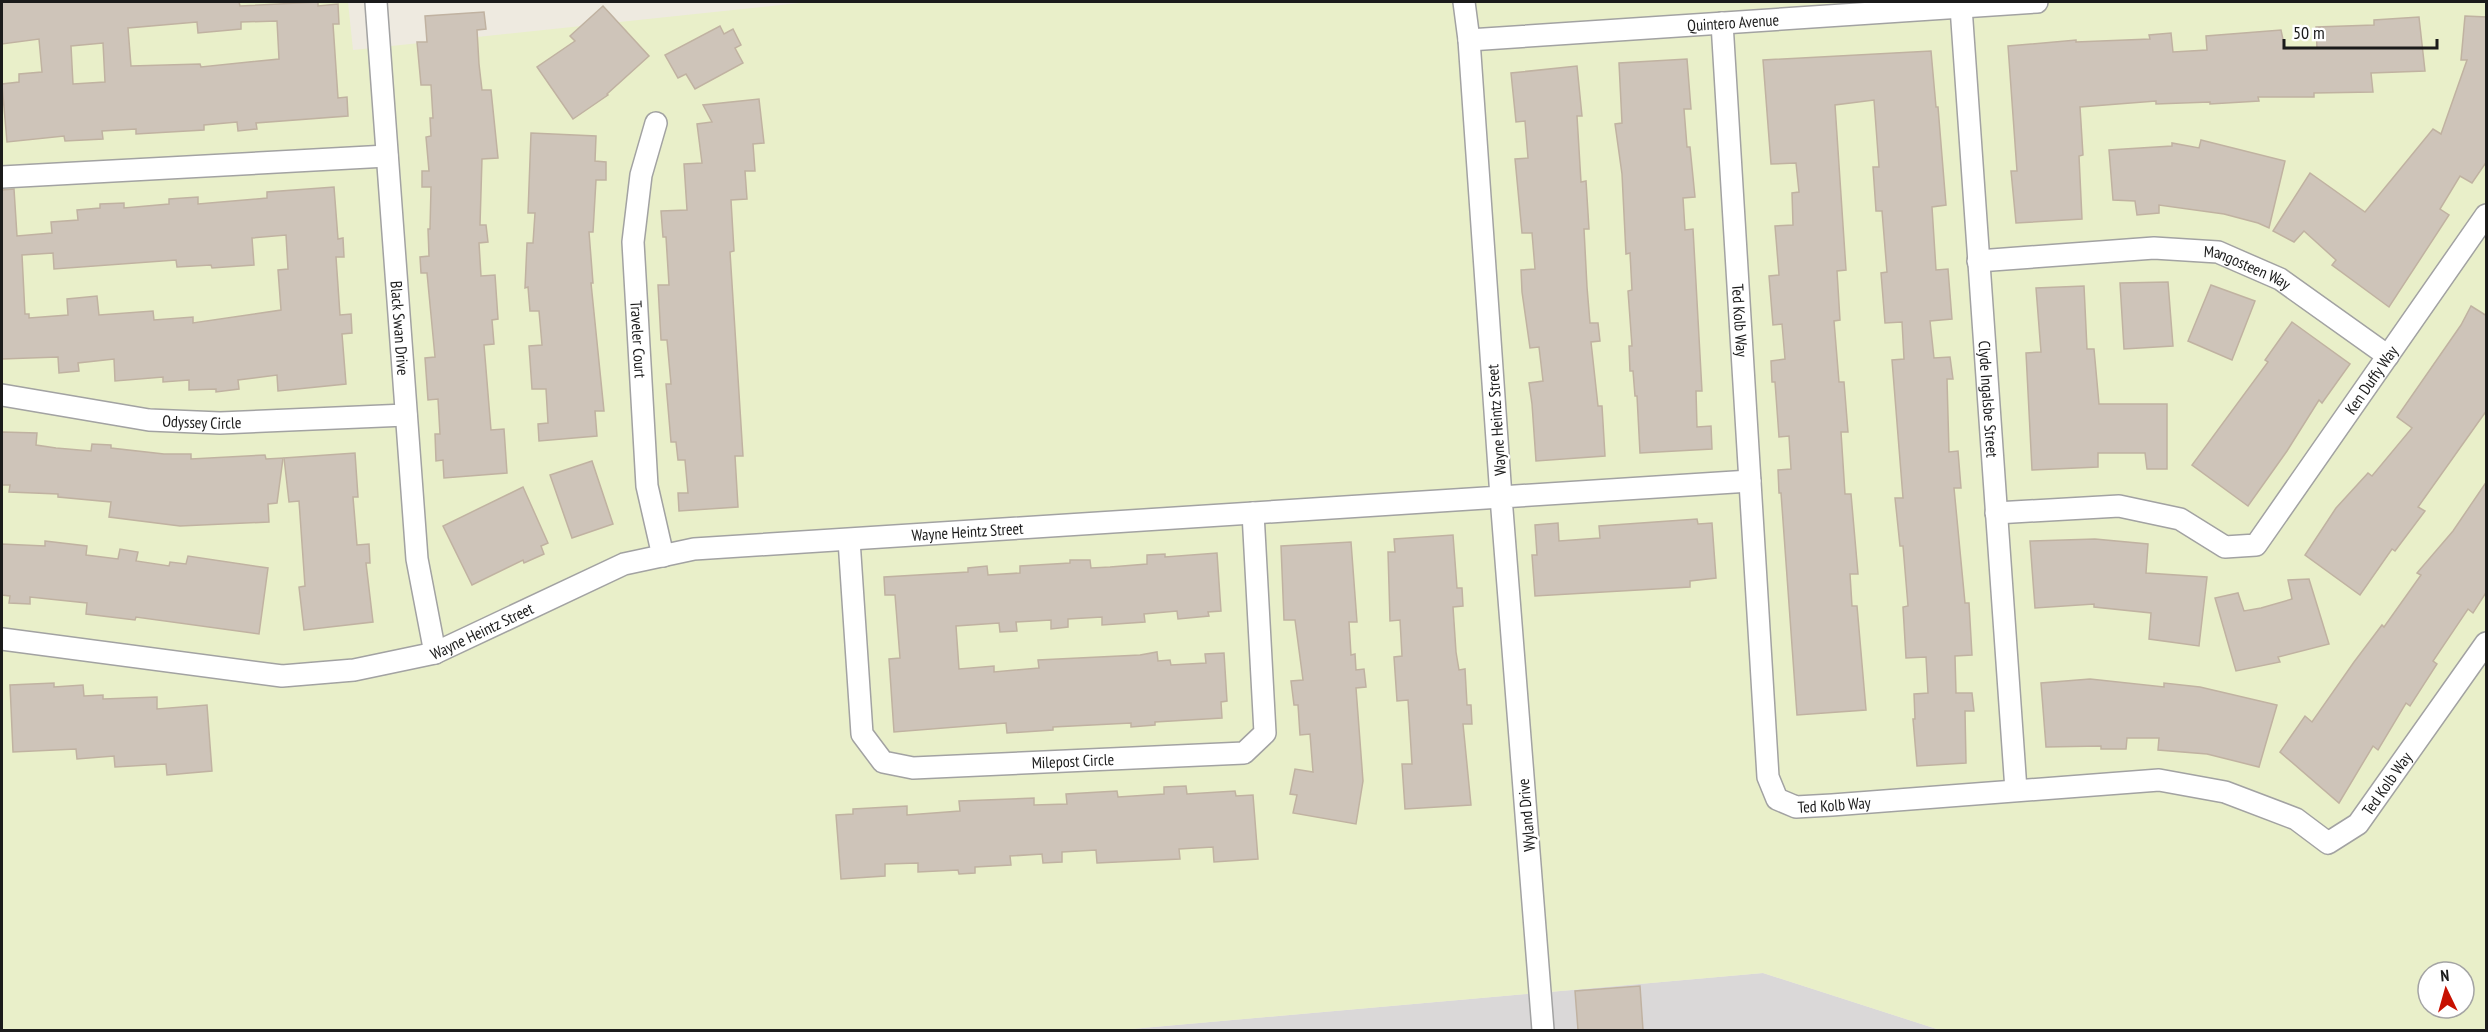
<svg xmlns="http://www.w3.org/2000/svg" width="2488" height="1032" font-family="'PT Sans Narrow',sans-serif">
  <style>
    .residential { fill: #dad8d8 }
    .farmland { fill: #e9efc9; fill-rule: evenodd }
    .building { fill: #cec4b9; stroke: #c0b2a1; stroke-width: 1.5; fill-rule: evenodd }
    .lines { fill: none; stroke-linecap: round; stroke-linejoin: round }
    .street-casing { stroke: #a2a2a2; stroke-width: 24 }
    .street { stroke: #fff; stroke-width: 21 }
    .labels { text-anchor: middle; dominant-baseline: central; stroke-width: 5; stroke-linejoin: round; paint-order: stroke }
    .street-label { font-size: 16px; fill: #1b1b1b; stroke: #fff }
  </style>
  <rect width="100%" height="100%" fill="#eeeae0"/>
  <path class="residential" d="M1763,973L1940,1030H1120Z"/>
  <path class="farmland" d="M2,2H348L353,50L809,2H2486V1030H1940L1763,973L1120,1030H2ZM2428,972H2464V1008H2428Z"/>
  <g class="building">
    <path d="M2,2H239L240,6L318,2V6L338,4L339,24H333L338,98L347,97L348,116L256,123L257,129L238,131L237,122L204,125V130L136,134V129L102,131L103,139L65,141L64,136L7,142L2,84L19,82V74L42,72L39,39L2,44ZM277,21L279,59L201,67L200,64L131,66L128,28L197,22L198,33L241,29V22ZM103,43L105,82L73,84L71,46Z"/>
    <path d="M603,6L649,56L607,94L608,95L573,119L537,67L575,41L570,36Z"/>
    <path d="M484,12L486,29L477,30L479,64L482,90H491L498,158L482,159L480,225H486L488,242L479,243L481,276L495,275L498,319L492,320L494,344L484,345L491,430L504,429L507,473L444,478L443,460L436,461L435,434H440L438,399L428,400L425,358L435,357L427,273H421L420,257L429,256L428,229H430L431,187H422V171H429L426,137L431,136L430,118H433L431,85H421L417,42H427L425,16Z"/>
    <path d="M2465,16L2487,17V161L2472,183L2460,176L2440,209L2449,215L2389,307L2332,265L2336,260L2304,231L2294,242L2273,231L2310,173L2365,212L2433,129L2441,134L2467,60H2461Z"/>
    <path d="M2419,17L2425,71L2371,73L2373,92L2314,93V97H2258L2259,101L2210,104V102L2156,104V101L2080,107L2083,155L2079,156L2082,219L2016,223L2011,171H2017L2008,46L2076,40V42L2150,39L2149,35L2171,33L2173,52L2207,50L2206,36L2281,30L2285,49L2317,48L2316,27L2374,25V20Z"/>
    <path d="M720,26L724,34L733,29L741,45L735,48L743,63L695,89L686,74L678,78L665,55Z"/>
    <path d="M1931,51L1936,107H1938L1946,205L1932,207L1936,270L1948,269L1952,319L1930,321L1934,358L1950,357L1953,379H1947L1949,452L1958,451L1961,488H1954L1965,603H1969L1972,655L1955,656L1956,693H1972L1974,711H1965L1966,763L1917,766L1913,719H1915L1914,694L1928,693L1926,657L1906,658L1903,607L1908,606L1903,546H1900L1895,498H1903L1892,360L1904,359L1902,322L1885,323L1881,273L1887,272L1882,211H1876L1873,167H1879L1874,100L1835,105L1846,270L1837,271L1840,320L1834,321L1839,382H1844L1848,432H1841L1845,494H1851L1858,574H1850L1852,606H1857L1866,710L1797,715L1781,493H1779L1778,470L1791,469L1789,436L1779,437L1775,382H1772L1771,361L1785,359L1782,324L1773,325L1769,276L1779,275L1775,226L1793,225L1792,193L1799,192L1796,163L1771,164L1763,60Z"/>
    <path d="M1687,59L1691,109H1684L1687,147H1690L1695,197L1683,198L1685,230L1693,229L1702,391H1696L1697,427L1711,426L1712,449L1640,453L1637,396H1635L1633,371H1630L1629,346H1632L1628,291L1632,290L1630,253L1626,254L1622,174L1615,124L1622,123L1619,63Z"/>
    <path d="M1577,66L1582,116H1577L1581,182L1586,181L1589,229H1584L1587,287L1590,323H1598L1600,341L1591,342L1598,406H1602L1605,456L1536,461L1532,404L1529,383L1543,381L1539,347L1530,348L1522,292L1521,270L1535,269L1532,233H1522L1515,159L1528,158L1525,121L1516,122L1511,73Z"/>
    <path d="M759,99L764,143L753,144L755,171H745L747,199L731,200L734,251L730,252L743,456H735L738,507L679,511L678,493H688L685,460H678L676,442H671L666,384H671L667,340H661L658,285H669L666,237H663L661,211L687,210L684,164L702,163L697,124L712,122L703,105Z"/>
    <path d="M531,133L596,136L595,161L606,162V180H596L593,232H589L593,283H591L604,411H595L597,436L539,441L538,424L548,423L546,389H532L529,346L542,345L539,311H530L528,287L525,288L527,243H533L535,213H528Z"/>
    <path d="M2201,140L2285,161L2269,228L2258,223L2224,214L2159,205V213L2137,215L2135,201L2113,200L2109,150L2172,146V143L2199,148Z"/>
    <path d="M334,187L338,239L343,238L344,257H336L340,315L351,314L352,333L342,334L346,384L278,391L277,375L238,380L239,389L216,392V389L189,390V380L163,382V377L115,381L114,359L78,363L79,371L59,373L58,357L2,359V190L14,189L17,236L52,233L51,222L78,220L77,210L100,208V204L124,203V208L169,204V199L198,197V204L267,198V192ZM286,235L288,269L278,270L281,310L193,323V317L154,320L153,311L99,315L97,296L67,299L68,315L29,318V314H25L22,255L53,253L54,269L176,260L177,267L211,265L212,268L254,265L252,238Z"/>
    <path d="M2168,282L2173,346L2124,349L2120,283Z"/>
    <path d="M2211,285L2255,301L2232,360L2188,341Z"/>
    <path d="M2084,286L2087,349H2094L2099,404H2167V469H2147L2145,453H2098V467L2032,470L2026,353L2041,352L2036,288Z"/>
    <path d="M2471,306L2487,316V410L2418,507L2425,511L2395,551L2392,549L2360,595L2305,555L2336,508L2368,473L2372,476L2412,428L2397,417L2461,325Z"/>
    <path d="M2292,322L2350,364L2322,403L2319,400L2287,451L2248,506L2192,465L2268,362L2265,360Z"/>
    <path d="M2,432L37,433L36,445L56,448L91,451L92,444L111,445V448L164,454H191V459L265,455L266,459L283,458L277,503L268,504L269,522L180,526L109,517L111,502L58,497V494L9,492L10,485H2Z"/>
    <path d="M355,453L358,497H353L357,545L369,544L370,563H366L373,622L304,630L299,587L305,586L299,501L289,502L284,458Z"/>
    <path d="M592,461L613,524L572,538L550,475Z"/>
    <path d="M2487,481V591L2473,613L2468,609L2433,661L2437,664L2410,706L2406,703L2378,750L2373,746L2339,803L2280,752L2305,716L2312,722L2354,662L2382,625L2384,627L2421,575L2417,573L2453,531Z"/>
    <path d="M523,487L548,543L541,546L544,554L524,563L523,560L472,585L443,526Z"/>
    <path d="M1697,519L1698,524L1712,523L1716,578L1690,581V587L1535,596L1532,555H1537L1535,525L1558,523L1559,541L1600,538L1599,526Z"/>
    <path d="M1453,535L1457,588H1462L1463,606L1453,607L1456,652L1459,670L1465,669L1467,705H1471L1472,724H1463L1471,805L1405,809L1402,764H1412L1408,700L1397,701L1394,657L1402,656L1400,620L1390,621L1388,552H1395L1394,539Z"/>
    <path d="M2095,539L2148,544L2146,573L2207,577L2199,646L2149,639L2151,613L2094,607V604L2035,608L2030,541Z"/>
    <path d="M45,541L87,546L86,555L118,559L120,549L138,552L136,561L169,566L170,562L186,564L188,556L268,568L259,634L136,617L135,620L86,614L87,603L30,597V604L9,603L10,596L2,595V544L45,546Z"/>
    <path d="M1351,542L1357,622H1349L1351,655L1355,654L1356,670L1364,669L1366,687L1356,688L1363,781L1356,824L1293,813L1297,795L1290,794L1295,769L1313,772L1310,734L1300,735L1298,705H1294L1291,681L1303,680L1295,620H1284L1281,546Z"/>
    <path d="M1217,553L1221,611L1208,612L1209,616L1178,619L1177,611L1144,614L1145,622L1102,625V617L1068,619V627L1051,629V620L1016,622L1017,631L1000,632L999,623L956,626L959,669L994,666V672L1039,668L1038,660L1140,655L1157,652L1158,661L1170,660L1171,665L1206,663L1205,654L1224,653L1227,701L1221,702L1222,718L1155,722V725L1131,727V723L1053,727V730L1007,733L1006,723L894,732L889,659L900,658L895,595H885L884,577L968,572V568L987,566L988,575L1020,573V566L1070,563V560H1090L1091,568L1110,567L1147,564V555L1165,554V557Z"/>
    <path d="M2309,579L2329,644L2278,657L2280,662L2236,671L2215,598L2238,593L2244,611L2261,608L2292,599L2288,580Z"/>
    <path d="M2090,679L2164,687V683L2200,687L2277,705L2259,767L2207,754L2158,750L2159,738H2127L2126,749H2101V746L2046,747L2041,683Z"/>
    <path d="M54,683V687L83,685L84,696L103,695V699L157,697V709L207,705L212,771L167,775L166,764L115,767L114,756L77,759L76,749L13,752L10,685Z"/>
    <path d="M1186,786L1187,794L1235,791L1236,796L1253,795L1258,859L1214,862L1213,847L1179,849L1180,859L1097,863L1096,850L1062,852V862L1043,863L1042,854L1010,856L1011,865L975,867V873L959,874L958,870L918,872V863L885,864V876L841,879L836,815L853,814V809L907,806V815L960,811L959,801L1034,798V805L1067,804L1066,794L1117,791L1118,797L1164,794V787Z"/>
    <path d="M1640,986L1643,1030H1578L1575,991Z"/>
  </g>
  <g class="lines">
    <defs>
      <g id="street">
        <path id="s1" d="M376,2L417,559L435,653"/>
        <path id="s2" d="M1464,2L1469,40L2037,2"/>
        <path id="s3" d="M1961,7L2016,790"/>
        <path id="s4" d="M1722,23L1768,777L1777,799L1796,807L1832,805L2159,780L2225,792L2296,819L2328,843L2358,824L2486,643"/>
        <path id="s5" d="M656,123L641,175L633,242L647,486L663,556"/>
        <path d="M2,177L387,156"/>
        <path id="s6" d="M1978,261L2154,248L2218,252L2280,279L2388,356"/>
        <path id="s7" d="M2,395L149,420L220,423L406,415"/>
        <path id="s8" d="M1996,513L2119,506L2180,519L2225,547L2256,545L2486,215"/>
        <path id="s9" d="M849,540L862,734L883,762L913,768L1244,753L1265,733L1253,513"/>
        <path id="s10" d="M2,639L282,676L354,670L435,653L624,564L694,549L1501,497L1469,40"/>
        <path d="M1543,1030L1501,497L1750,481"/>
      </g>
    </defs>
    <use href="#street" class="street-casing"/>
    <use href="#street" class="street"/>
  </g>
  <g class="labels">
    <g class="street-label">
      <text stroke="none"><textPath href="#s2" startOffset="303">Quintero Avenue</textPath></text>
      <text stroke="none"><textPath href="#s6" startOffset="273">Mangosteen Way</textPath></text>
      <text stroke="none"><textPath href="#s4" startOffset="298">Ted Kolb Way</textPath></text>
      <text stroke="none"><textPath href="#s1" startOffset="327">Black Swan Drive</textPath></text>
      <text stroke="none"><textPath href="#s5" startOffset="219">Traveler Court</textPath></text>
      <text stroke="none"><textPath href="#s8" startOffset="471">Ken Duffy Way</textPath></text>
      <text stroke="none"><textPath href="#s3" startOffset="393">Clyde Ingalsbe Street</textPath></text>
      <text transform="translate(1496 420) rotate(-94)">Wayne Heintz Street</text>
      <text stroke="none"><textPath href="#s7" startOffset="202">Odyssey Circle</textPath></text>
      <text stroke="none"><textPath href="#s10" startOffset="992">Wayne Heintz Street</textPath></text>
      <text stroke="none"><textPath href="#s10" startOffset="489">Wayne Heintz Street</textPath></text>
      <text stroke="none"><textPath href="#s9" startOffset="420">Milepost Circle</textPath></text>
      <text stroke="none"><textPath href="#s4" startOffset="1432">Ted Kolb Way</textPath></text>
      <text stroke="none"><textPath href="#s4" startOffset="838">Ted Kolb Way</textPath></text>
      <text transform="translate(1526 815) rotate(-95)">Wyland Drive</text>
    </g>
  </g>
  <rect width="2488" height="1032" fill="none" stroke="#1b1b1b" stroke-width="6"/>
  <g transform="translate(2446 990) rotate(355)"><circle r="28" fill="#ffffff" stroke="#a4a4a4" stroke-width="1.5"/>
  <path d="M0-4.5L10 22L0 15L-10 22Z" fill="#c71000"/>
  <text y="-9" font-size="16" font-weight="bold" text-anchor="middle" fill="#1b1b1b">N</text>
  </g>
  <path d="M2284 39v9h153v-9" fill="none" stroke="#1b1b1b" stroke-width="3"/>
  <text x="2293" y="39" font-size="18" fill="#1b1b1b" stroke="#ffffff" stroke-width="4.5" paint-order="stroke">50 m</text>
</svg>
